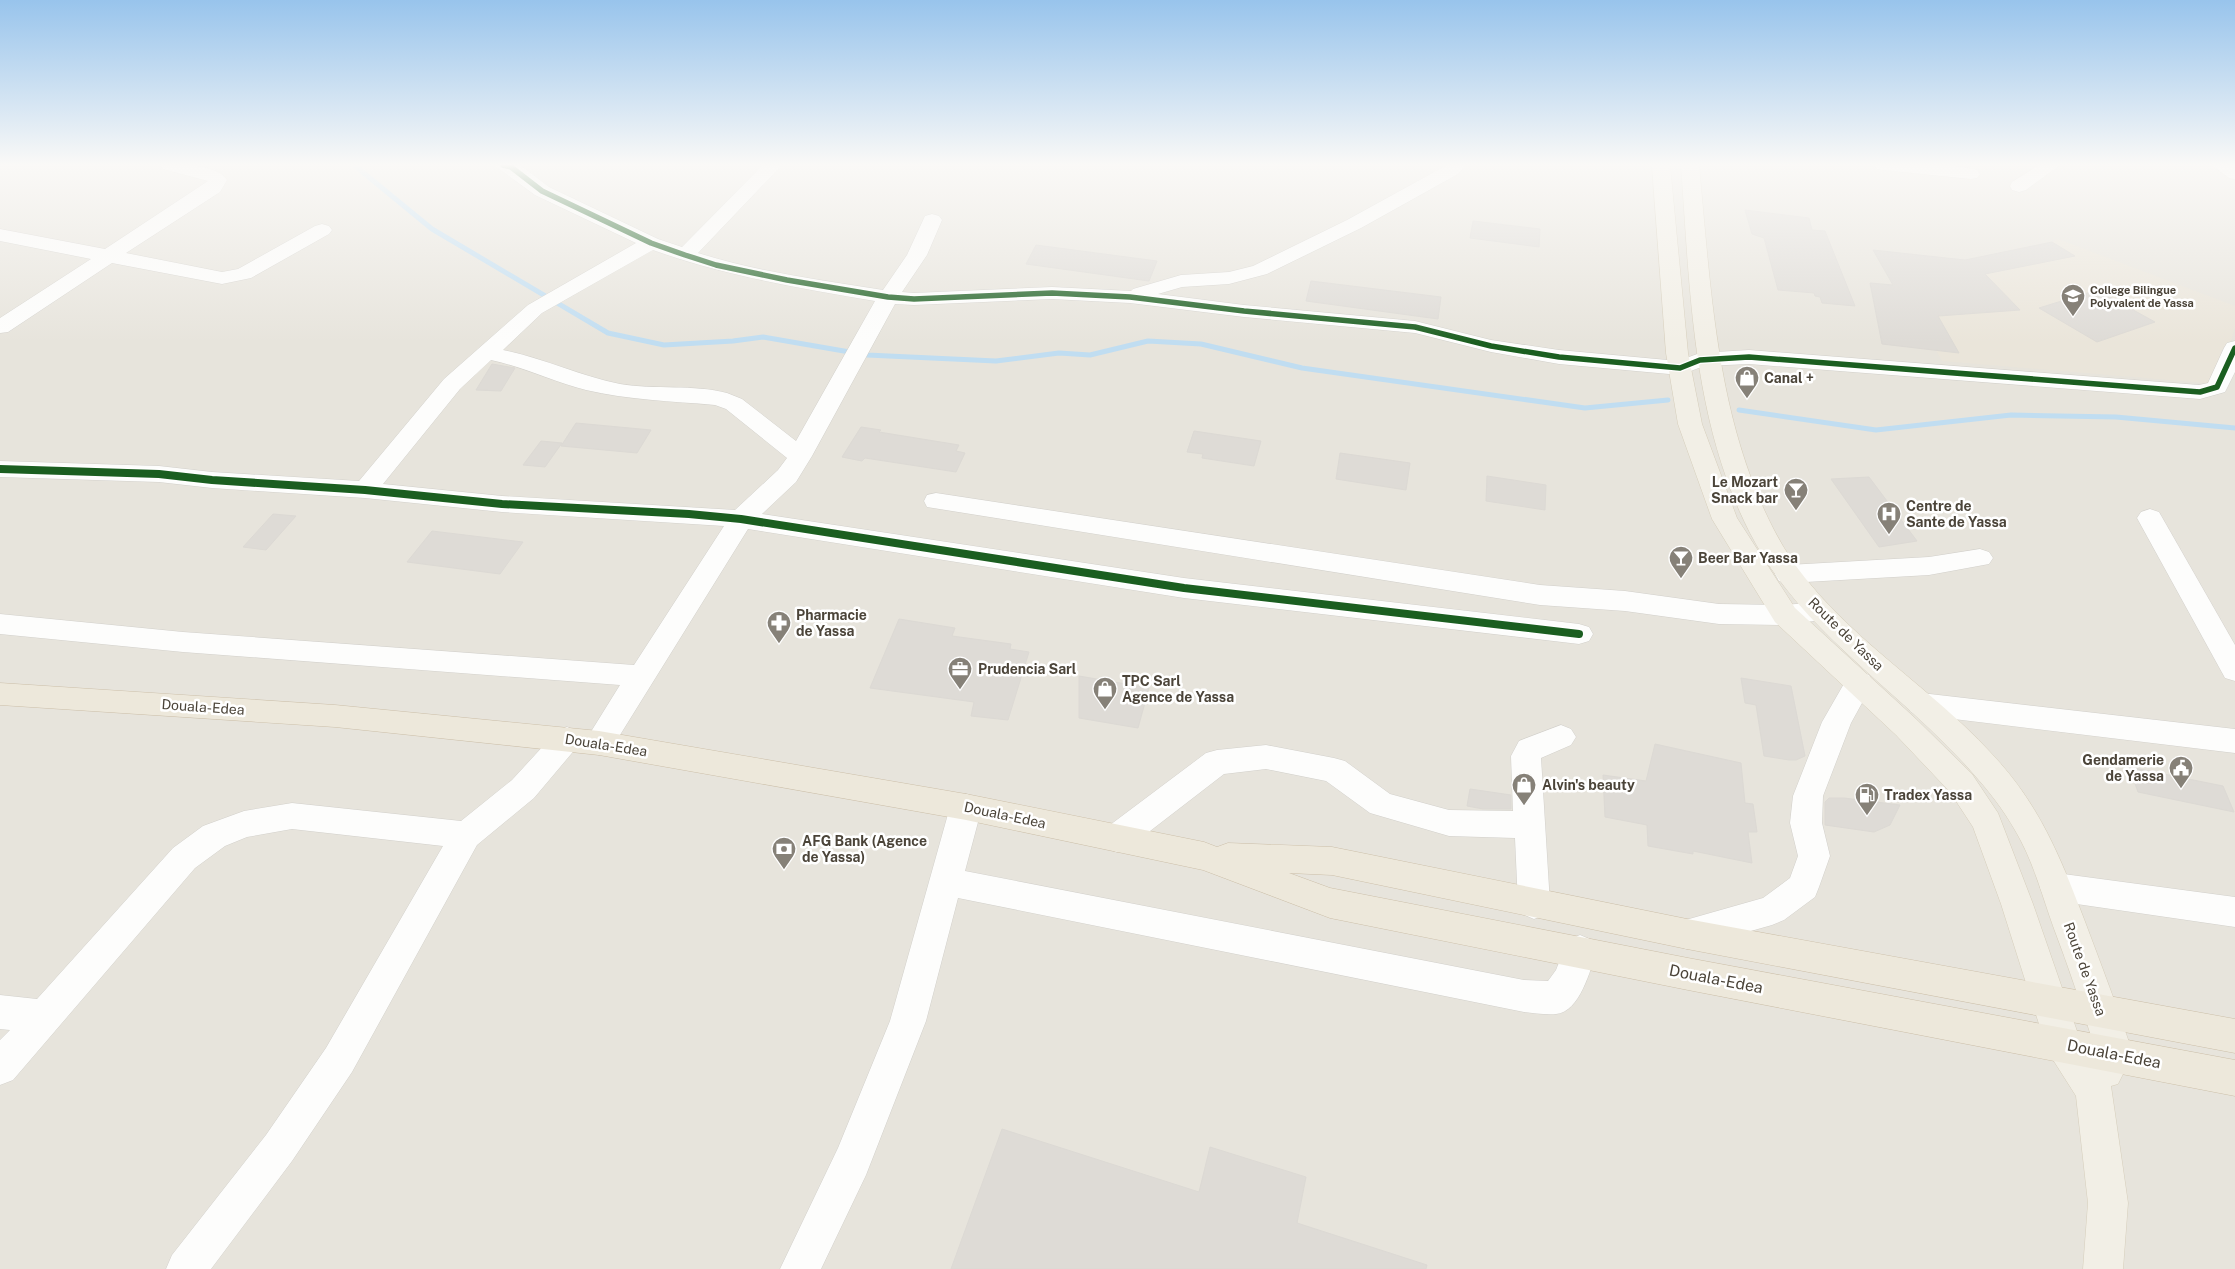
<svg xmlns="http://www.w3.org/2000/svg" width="2235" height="1269" font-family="'Public Sans',sans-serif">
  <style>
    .residential { fill: #e7e4dc }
    .education { fill: #eae5da }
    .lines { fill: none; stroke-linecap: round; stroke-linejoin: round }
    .stream { stroke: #c0ddf1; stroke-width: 5 }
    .building { fill: #dedbd6; stroke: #dcd9d4 }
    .minor-casing { stroke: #d2d0cb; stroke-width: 1 }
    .major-casing { stroke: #d6cebb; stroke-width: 1 }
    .highway-casing { stroke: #ccbfa9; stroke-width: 1 }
    .minor { fill: #fdfdfc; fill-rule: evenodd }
    .major { fill: #f2efe6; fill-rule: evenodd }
    .highway { fill: #ede8db; fill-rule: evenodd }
    .cycleway-far1-casing { stroke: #fff; stroke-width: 8 }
    .cycleway-casing { stroke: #fff; stroke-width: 11 }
    .cycleway-far1 { stroke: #1b5e20; stroke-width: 5.5 }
    .cycleway { stroke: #1b5e20; stroke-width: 8 }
    .labels { text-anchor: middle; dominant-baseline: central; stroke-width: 5; stroke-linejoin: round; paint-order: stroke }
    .far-poi-label { font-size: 11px; font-weight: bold; fill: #4b4439; stroke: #fff; text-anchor: start }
    .poi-label { font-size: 14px; font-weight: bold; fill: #4b4439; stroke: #fff; text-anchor: start }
    .street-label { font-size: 14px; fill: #4b4439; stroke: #fff }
    .near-street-label { font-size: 16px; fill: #4b4439; stroke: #fff }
  </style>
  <rect width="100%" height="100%" fill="#f4f2ee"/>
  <rect class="residential" x="0" y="165" width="2235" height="1104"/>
  <path class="education" d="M2058,239L2235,306V328L2217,384L1942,361L1936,350L1929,349L1873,250L1965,260L2051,242Z"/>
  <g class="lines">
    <g class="stream">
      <path d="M354,165L432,229L608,333L664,345L733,341L763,337L867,355L996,361L1059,353L1090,355L1148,341L1201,344L1302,368L1585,408L1668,400"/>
      <path d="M1739,410L1876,430L2011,415L2116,417L2235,428"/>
    </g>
  </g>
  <g class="building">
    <path d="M1745,210L1809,218L1812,230L1825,231L1855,306L1822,303L1820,297L1815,296L1814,293L1778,290L1764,238L1752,234Z"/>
    <path d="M1473,221L1540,229L1539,247L1470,238Z"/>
    <path d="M2052,242L2075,256L1985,274L2020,310L1938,316L1959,353L1882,344L1870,283L1893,285L1873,250L1965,260Z"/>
    <path d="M1036,245L1157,261L1149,281L1026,264Z"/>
    <path d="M1311,281L1441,297L1438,319L1306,301Z"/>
    <path d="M2097,290L2155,322L2097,342L2039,308Z"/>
    <path d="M492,364L515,368L501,391L476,390Z"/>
    <path d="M576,423L651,430L637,453L561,446Z"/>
    <path d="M861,427L881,430L879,432L959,445L956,451L965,453L956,472L865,458L862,461L842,457Z"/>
    <path d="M1194,431L1261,441L1254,466L1202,458L1203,454L1187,452Z"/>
    <path d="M541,441L562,443L545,467L523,465Z"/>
    <path d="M1340,453L1410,463L1406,490L1336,479Z"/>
    <path d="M1487,476L1546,485L1545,510L1486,501Z"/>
    <path d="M1869,477L1917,541L1879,547L1831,479Z"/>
    <path d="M273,514L296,516L266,550L243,547Z"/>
    <path d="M432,531L523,542L500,574L407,562Z"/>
    <path d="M899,619L955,628L952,636L1011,644L1010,649L1029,652L1008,720L971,716L974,702L870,688Z"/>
    <path d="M1079,676L1149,688L1138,728L1079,718Z"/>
    <path d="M1741,678L1791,686L1805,756L1796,760H1789L1764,756L1756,705L1745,703Z"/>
    <path d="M1655,744L1741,763L1745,803L1753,804L1757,832H1748L1752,863L1693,851V854L1648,846L1647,825L1605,817L1603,775L1646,781Z"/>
    <path d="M2129,767L2223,786L2234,812L2138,792Z"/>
    <path d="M1470,789L1511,795V809H1483L1467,806Z"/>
    <path d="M1829,798H1844L1900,805L1890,825L1874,832L1825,825V802Z"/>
    <path d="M1002,1129L1199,1192L1210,1147L1306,1177L1297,1223L1427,1265L1426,1269H951Z"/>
  </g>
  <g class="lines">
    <defs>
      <g id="minor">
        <path d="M160,165C178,165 216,163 227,180L220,192L126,253L222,272L238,269L315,226L322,224L329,226L332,230L329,234L251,278L222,284L112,263L8,332L0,333V318L91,259L0,241V229L105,249L208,181L163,169Z"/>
        <path d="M494,165H520L549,187L658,239L682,247L763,165H782L698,253C758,272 821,280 883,290L907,255L925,216L932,214L939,216L942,220L927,255L902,292L914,293L1052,287L1131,291L1133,289L1181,275L1229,272L1253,266L1347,220L1447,165H1466L1458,174L1361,228L1267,274L1229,284L1182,287L1158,294L1244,305L1415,321L1491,340L1559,350L1678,361L1700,353L1749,350L2199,385L2208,383L2224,348L2227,343L2235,341V372L2225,392L2200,399L1749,364L1704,366L1680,375L1559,364L1491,352L1415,333L1244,317L1130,303L1052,299L914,305L895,304L812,456L796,482L762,514L1184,578L1579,624L1589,627L1593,634L1589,641L1579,644L1184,598L748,529L610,751L599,755L588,751L584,743L620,685L183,652L0,634V614L183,632L634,665L724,526L502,512L365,498L212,488L159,482L0,477V461L159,466L212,472L359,481L444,379L528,305L636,243L535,195ZM653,250C725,276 800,288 875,301L796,441L742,399L727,393C693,384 655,390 620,384C580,376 543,358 503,350L542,313ZM491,360C524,367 554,382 586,390C628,400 672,401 715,405L726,409L787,458L778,470L735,510L502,496L383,484L460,389Z"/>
        <path d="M1874,165C1908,165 1944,162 1977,170L1980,174L1977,178L1971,179L1883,170L1877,169Z"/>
        <path d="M2039,165H2060L2026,190L2019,192L2012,190L2010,186L2012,182Z"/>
        <path d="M2212,165H2233L2235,166V179L2229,178Z"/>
        <path d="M936,493L1540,585L1625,591L1719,604L1785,605L1818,602L1828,605L1832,612L1828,619L1785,625L1719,624L1625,611L1540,605L927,507L924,501L927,495Z"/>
        <path d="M2150,509L2159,512L2235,645V681L2225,678L2137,518L2141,512Z"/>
        <path d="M1980,549L1989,552L1993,558L1989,564L1929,575L1788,583L1779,581L1775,574L1779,567L1788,565L1929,557Z"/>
        <path d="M1859,672L1869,675L1873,683L1851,723L1823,796L1822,823L1830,856L1819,887L1815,897L1784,920L1772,925L1687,949L1675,945L1670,934L1675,923L1763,898L1790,878L1798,856L1790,823L1793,796L1822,722L1849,675Z"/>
        <path d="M1921,693L2235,729V753L1921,715L1911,712L1907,704L1911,696Z"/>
        <path d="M1561,725L1571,729L1576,737L1571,745L1541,758L1550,904L1546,914L1534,919L1522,914L1518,904L1515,838L1449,836L1370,813L1326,781L1266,769L1224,774L1128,848L1117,852L1106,848L1101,838L1106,828L1206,753L1217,750L1266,745L1334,758L1345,761L1390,794L1449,810L1513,811L1511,756L1519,741Z"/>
        <path d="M567,727L577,731L582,739L577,747L534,798L477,845L352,1072L292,1161L211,1269H166L172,1255L266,1135L326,1048L443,846L292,829L247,837L225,846L195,868L13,1080L0,1085V1040L10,1030L0,1029V995L37,999L173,848L203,826L244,811L292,803L461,821L512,780L557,731Z"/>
        <path d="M966,794L977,798L982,807L965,871L1524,980L1548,981L1556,970L1568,940L1580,935L1592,940L1597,951C1590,970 1580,1012 1556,1014C1546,1015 1534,1013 1524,1012L958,898L926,1021L866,1175L821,1269H780L838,1148L890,1021L950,807L955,798Z"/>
        <path d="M2056,873L2235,897V927L2056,901L2044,897L2040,887L2044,877Z"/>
      </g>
      <path id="major" d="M1652,165H1670L1688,353L1702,424L1737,518L1795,608L1916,719L1972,774L1998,813L2033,904L2078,1034L2093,1057L2096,1052C2083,1010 2069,968 2053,926C2043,898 2035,868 2021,841C2009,818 1994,797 1977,778C1905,693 1802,635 1750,533C1692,420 1690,289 1681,165H1699C1711,289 1716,418 1774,530C1822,624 1923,678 1992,754C2039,804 2060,856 2084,919C2101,964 2118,1009 2133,1054L2118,1084L2111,1086L2128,1203L2123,1269H2083L2088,1203L2076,1096L2050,1055L2045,1043L2001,904L1973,827L1950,792L1896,735L1775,622L1712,519L1678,424L1666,353Z"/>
      <path id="highway" d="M0,683L335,705L599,731L966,794L1204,842L1217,847L1228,843L1332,847L1687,919L2235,1019V1053L1687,949L1332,875L1289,873L1330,888L1688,958L2235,1060V1096L1688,990L1330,918L1203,870L966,820L599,755L335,727L0,705Z"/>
    </defs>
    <use href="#minor" class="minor-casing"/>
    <use href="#major" class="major-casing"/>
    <use href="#highway" class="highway-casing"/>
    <use href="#minor" class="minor"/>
    <use href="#major" class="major"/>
    <use href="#highway" class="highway"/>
    <defs>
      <path id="cycleway-far1" d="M503,165L511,167L542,191L651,243L685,255L716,265L787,280L888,297L914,299L1052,293L1130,297L1244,311L1415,327L1491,346L1559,357L1680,368L1700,360L1749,357L2200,392L2217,387L2235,348"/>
      <path id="cycleway" d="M0,469L159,474L212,480L365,490L502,504L689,514L741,519L1184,588L1579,634"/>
    </defs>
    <use href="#cycleway-far1" class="cycleway-far1-casing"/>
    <use href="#cycleway" class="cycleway-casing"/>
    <use href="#cycleway-far1" class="cycleway-far1"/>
    <use href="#cycleway" class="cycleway"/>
  </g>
  <linearGradient id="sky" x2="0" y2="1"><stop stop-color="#98c4ec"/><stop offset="0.48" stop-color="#faf9f7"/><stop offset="1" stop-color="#faf9f7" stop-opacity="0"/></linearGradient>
  <rect width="2235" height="343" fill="url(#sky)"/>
  <defs>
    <symbol id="school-pin" viewBox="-11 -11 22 30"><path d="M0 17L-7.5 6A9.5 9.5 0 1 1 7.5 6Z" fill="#868178" stroke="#fff"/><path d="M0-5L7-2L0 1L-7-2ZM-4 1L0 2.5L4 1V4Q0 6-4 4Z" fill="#fff"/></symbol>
    <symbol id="shop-pin" viewBox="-11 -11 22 30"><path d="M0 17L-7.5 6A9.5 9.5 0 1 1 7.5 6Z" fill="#868178" stroke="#fff"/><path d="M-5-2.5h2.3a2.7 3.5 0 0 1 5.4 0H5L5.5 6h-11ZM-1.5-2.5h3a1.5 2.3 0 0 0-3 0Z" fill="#fff"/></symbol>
    <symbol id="bar-pin" viewBox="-11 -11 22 30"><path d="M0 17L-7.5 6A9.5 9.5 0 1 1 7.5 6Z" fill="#868178" stroke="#fff"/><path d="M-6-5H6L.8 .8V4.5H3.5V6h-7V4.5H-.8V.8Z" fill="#fff"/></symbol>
    <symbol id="hospital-pin" viewBox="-11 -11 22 30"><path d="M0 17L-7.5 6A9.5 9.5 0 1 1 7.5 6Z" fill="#868178" stroke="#fff"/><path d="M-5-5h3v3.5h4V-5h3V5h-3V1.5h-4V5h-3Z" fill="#fff"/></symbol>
    <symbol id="pharmacy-pin" viewBox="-11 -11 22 30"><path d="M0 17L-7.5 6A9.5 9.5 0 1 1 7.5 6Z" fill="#868178" stroke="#fff"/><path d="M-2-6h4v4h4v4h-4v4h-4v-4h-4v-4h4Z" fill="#fff"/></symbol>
    <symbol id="office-pin" viewBox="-11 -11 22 30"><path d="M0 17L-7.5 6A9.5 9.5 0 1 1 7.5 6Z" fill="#868178" stroke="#fff"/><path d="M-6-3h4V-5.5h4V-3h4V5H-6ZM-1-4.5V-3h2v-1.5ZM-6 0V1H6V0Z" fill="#fff"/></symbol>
    <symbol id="civic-pin" viewBox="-11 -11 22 30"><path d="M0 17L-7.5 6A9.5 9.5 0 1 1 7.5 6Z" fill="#868178" stroke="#fff"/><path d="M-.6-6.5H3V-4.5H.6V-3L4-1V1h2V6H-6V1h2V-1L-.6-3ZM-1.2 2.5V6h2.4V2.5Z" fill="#fff"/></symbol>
    <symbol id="fuel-pin" viewBox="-11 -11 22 30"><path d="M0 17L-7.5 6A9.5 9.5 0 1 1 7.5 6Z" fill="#868178" stroke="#fff"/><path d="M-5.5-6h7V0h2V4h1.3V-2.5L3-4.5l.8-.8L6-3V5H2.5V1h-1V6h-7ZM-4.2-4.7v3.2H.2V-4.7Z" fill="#fff"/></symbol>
    <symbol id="bank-pin" viewBox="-11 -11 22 30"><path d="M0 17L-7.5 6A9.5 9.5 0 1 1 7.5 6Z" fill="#868178" stroke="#fff"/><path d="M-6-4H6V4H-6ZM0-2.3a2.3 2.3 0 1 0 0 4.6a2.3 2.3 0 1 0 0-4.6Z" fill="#fff"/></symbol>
  </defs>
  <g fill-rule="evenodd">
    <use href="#school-pin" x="2059" y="282" width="28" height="38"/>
    <use href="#shop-pin" x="1733" y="364" width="28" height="38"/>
    <use href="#bar-pin" x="1782" y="476" width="28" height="38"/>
    <use href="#hospital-pin" x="1875" y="500" width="28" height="38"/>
    <use href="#bar-pin" x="1667" y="544" width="28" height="38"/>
    <use href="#pharmacy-pin" x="765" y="609" width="28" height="38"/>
    <use href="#office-pin" x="946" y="655" width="28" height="38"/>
    <use href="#shop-pin" x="1091" y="675" width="28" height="38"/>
    <use href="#civic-pin" x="2167" y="754" width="28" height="38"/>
    <use href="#shop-pin" x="1510" y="771" width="28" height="38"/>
    <use href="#fuel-pin" x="1853" y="781" width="28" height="38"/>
    <use href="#bank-pin" x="770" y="835" width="28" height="38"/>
  </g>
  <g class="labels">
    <g class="far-poi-label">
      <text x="2090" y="290">College Bilingue<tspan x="2090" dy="13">Polyvalent de Yassa</tspan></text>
    </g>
    <g class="poi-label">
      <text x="1764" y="378">Canal +</text>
      <text x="1778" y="482" text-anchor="end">Le Mozart<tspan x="1778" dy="16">Snack bar</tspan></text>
      <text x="1906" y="506">Centre de<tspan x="1906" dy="16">Sante de Yassa</tspan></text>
      <text x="1698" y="558">Beer Bar Yassa</text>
      <text x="796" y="615">Pharmacie<tspan x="796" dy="16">de Yassa</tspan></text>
      <text x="978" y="669">Prudencia Sarl</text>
      <text x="1122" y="681">TPC Sarl<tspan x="1122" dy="16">Agence de Yassa</tspan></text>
      <text x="2164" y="760" text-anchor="end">Gendamerie<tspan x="2164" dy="16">de Yassa</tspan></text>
      <text x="1542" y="785">Alvin's beauty</text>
      <text x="1884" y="795">Tradex Yassa</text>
      <text x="802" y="841">AFG Bank (Agence<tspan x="802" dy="16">de Yassa)</tspan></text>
    </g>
    <g class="street-label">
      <text transform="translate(1846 634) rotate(44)">Route de Yassa</text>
      <text transform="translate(203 707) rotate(4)">Douala-Edea</text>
      <text transform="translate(606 745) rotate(9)">Douala-Edea</text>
      <text transform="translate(1005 815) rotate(12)">Douala-Edea</text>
      <text transform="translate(2085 969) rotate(70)">Route de Yassa</text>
    </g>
    <g class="near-street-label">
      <text transform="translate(1716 979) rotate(11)">Douala-Edea</text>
      <text transform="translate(2114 1054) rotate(11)">Douala-Edea</text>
    </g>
  </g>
</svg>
